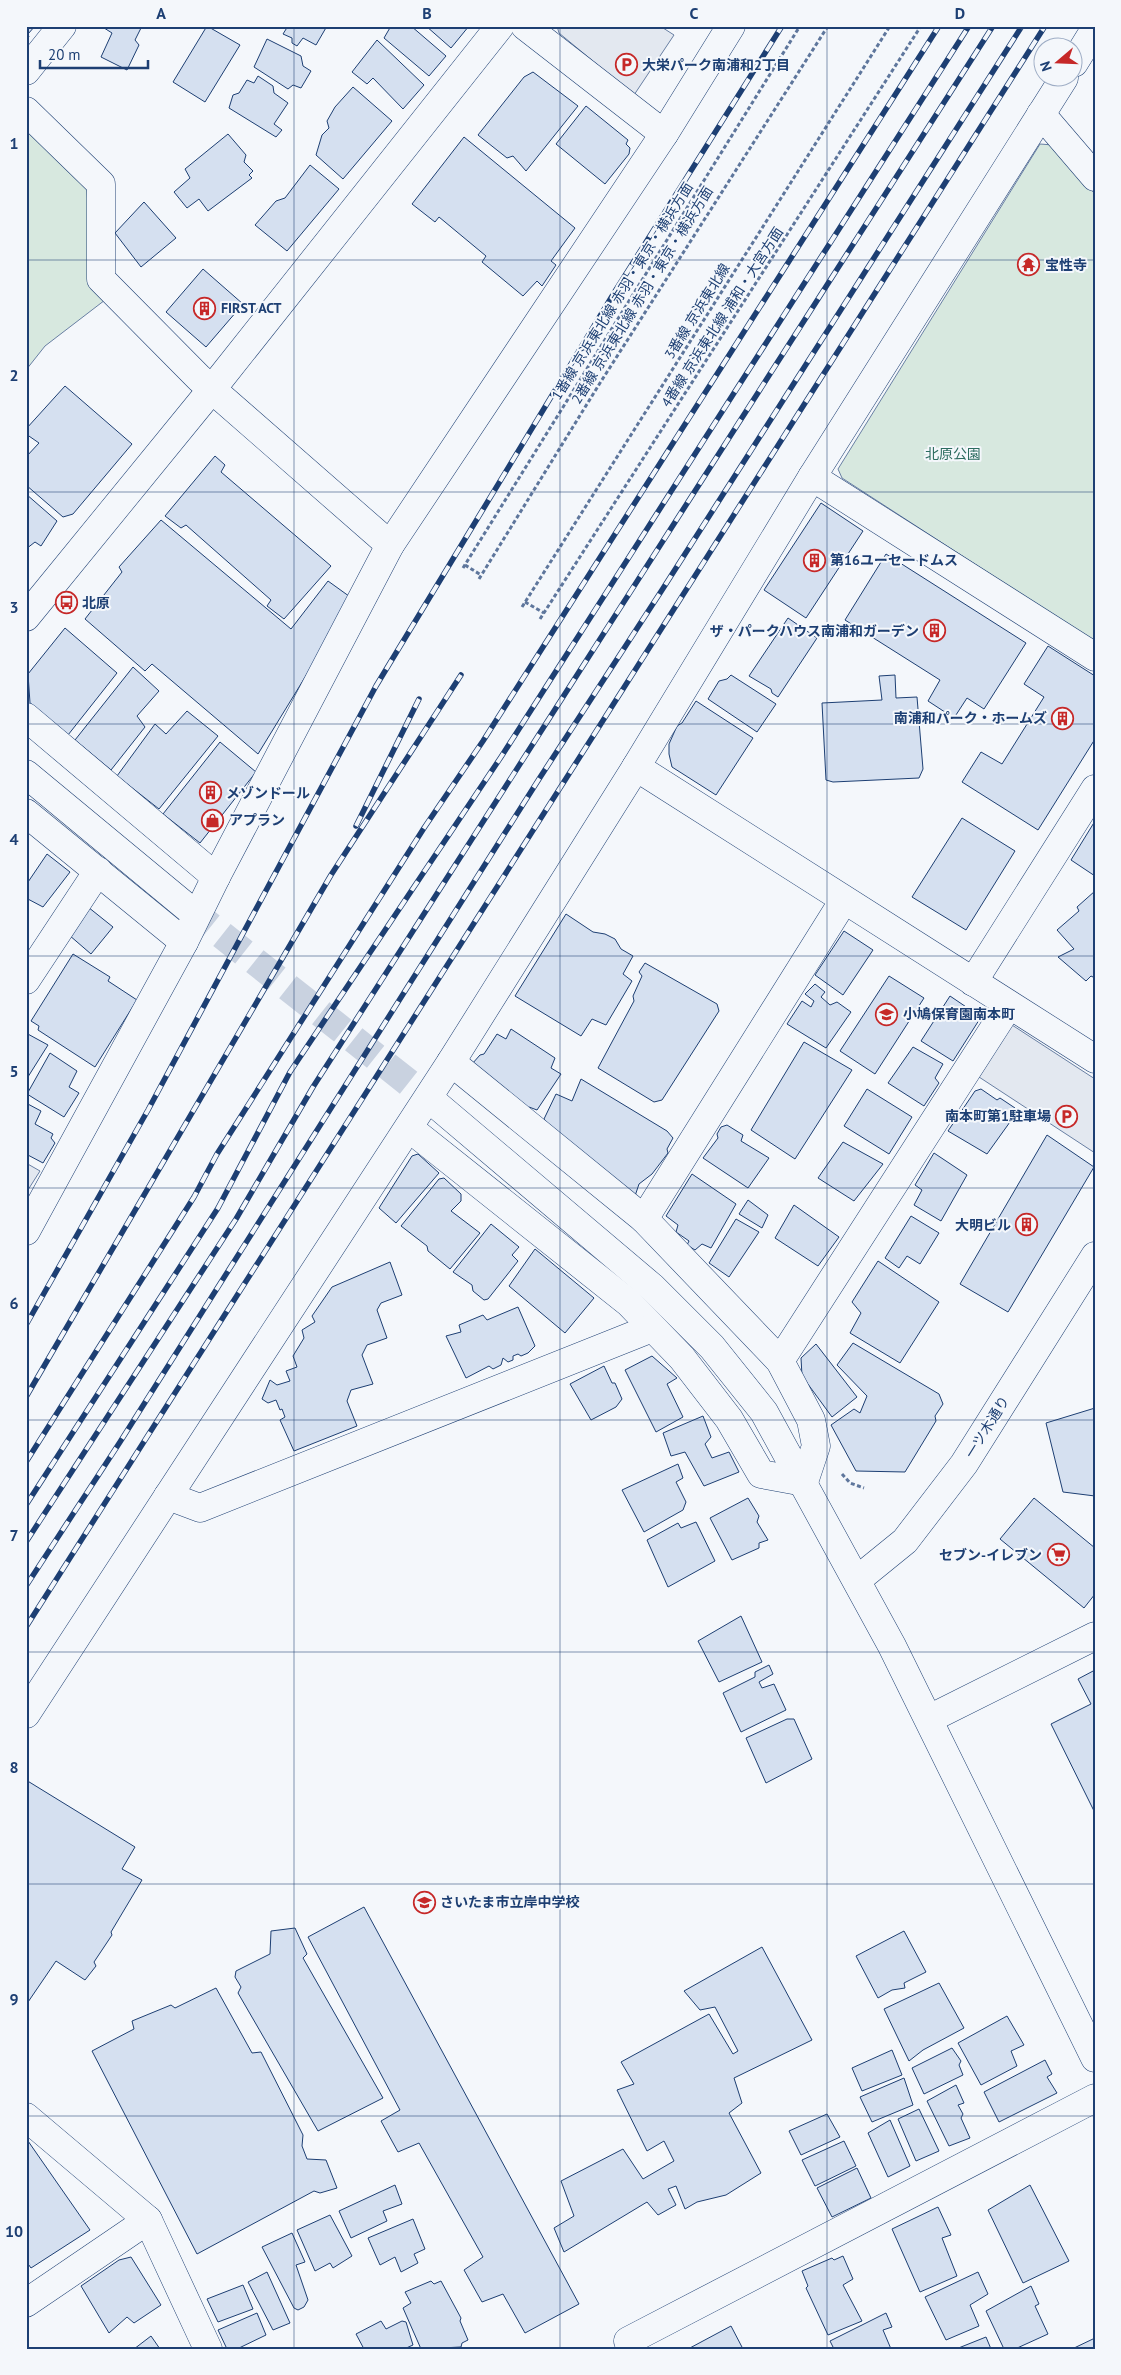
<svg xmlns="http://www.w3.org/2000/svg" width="1121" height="2375" font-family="'PT Sans','Noto Sans JP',sans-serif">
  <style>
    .green { fill: #d7e8df; stroke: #687fa3 }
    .parking { fill: #e3e8f0; stroke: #687fa3 }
    .building { fill: #d5e0f0; stroke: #1d3f73 }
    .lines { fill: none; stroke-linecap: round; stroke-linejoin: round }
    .minor-tunnel { stroke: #c9d2e0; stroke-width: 28; stroke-dasharray: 28 14; stroke-linecap: butt }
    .minor-casing { stroke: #1d3f73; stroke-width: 29 }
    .path { stroke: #5e769c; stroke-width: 3; stroke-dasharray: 4 2.5; stroke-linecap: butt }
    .minor { stroke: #f4f7fb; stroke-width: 28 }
    .rail-casing { stroke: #1d3f73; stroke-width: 5.5 }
    .rail { stroke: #f4f7fb; stroke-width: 4; stroke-dasharray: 11; stroke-linecap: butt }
    .grid { fill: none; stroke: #1d3f73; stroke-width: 1; stroke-opacity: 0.55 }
    .labels { text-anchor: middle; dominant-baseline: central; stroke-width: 4; stroke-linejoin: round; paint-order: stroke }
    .poi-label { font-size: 14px; font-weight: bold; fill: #1d3f73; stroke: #f4f7fb; text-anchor: start }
    .street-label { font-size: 14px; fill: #1d3f73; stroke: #f4f7fb }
    .park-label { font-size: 14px; fill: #2c6c60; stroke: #f4f7fb }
    .neatline { fill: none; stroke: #1d3f73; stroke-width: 2 }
    .grid-label { font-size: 16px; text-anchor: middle; font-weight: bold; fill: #1d3f73 }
  </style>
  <rect width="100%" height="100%" fill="#f4f7fb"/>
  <g class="green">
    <path d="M26,128L87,186L91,282L105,300L45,346L26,370Z"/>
    <path d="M1040,144L1053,145L1095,194V642L842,478L838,469Z"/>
  </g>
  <g class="parking">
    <path d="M557,26H660L674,35L634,95L559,33Z"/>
    <path d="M1012,1025L1095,1079V1153L979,1077Z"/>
    <path d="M26,1163L40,1171L26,1193Z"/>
  </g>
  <g class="building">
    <path d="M26,26H35L28,34L29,37L26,40Z"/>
    <path d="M101,26H142L135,40L139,45L127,70L101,57L112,33Z"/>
    <path d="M207,26L240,45L205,102L173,82Z"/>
    <path d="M288,26H327L316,45L303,38L297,46L292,43V38L283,34Z"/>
    <path d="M391,26H411L446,56L429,76L384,38Z"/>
    <path d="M426,26H469L451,48Z"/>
    <path d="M267,39L301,56L303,66L311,71L301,88L293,85L288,89L254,67Z"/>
    <path d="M377,40L424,85L403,109L373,78L367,84L352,72Z"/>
    <path d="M533,72L578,106L526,171L513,156L507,158L478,135L524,77Z"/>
    <path d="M258,76L273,86L274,93L288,103L274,124L282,130L276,137L229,108L233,95L239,93L247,80L254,83Z"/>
    <path d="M353,87L392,121L343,179L316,155L322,135L329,128L327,121L335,107Z"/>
    <path d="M586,106L628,140L626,144L630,148L629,154L605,184L556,144Z"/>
    <path d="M228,134L246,155L244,162L253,171L249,175L252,178L208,211L199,199L187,208L174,192L190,178L185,169Z"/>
    <path d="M464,137L575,228L551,261L556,265L542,286L537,281L523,296L482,262L486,256L439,217L435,222L412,204Z"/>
    <path d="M310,165L339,189L287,251L255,225L276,201L285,198Z"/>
    <path d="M144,202L176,238L141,267L115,233Z"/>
    <path d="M203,269L243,304L206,347L166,312Z"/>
    <path d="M65,386L132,444L73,514L63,517L26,485V457L39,443L26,434V429Z"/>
    <path d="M215,456L225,465L221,472L331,566L284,619L267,606L271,600L186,525L181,528L165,516Z"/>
    <path d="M26,494L57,521L41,546L35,542L26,549Z"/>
    <path d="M821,503L863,531L806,618L764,590Z"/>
    <path d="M161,520L291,629L328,581L353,599L258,754L152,664L145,671L85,619L122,572L119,567Z"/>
    <path d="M886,554L1026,643L984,709L967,698L954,718L928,701L940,680L845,620Z"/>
    <path d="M788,618L817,638L778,697L772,693L771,689L749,676Z"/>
    <path d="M65,628L117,673L68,735L30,703L28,674Z"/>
    <path d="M1048,646L1095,676V739L1038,830L962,782L981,752L1002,764L1044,697L1024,684Z"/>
    <path d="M133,667L159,691L137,716L145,727L111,770L75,740Z"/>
    <path d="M731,675L776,704L757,732L708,699L719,681L727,679Z"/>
    <path d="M895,675L896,698L917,697L923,769L919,778L833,782L826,780L822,703L882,700L879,676Z"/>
    <path d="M696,701L753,738L716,795L672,767L669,754V744L677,726L682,723Z"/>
    <path d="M187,711L218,736L159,809L117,776L155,724L166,734Z"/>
    <path d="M220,742L256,772L200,843L163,814Z"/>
    <path d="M962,818L1015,851L966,930L912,897Z"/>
    <path d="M1095,821V876L1071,860Z"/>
    <path d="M47,854L70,872L43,907L26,898V885Z"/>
    <path d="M1095,891V978L1091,976L1086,981L1058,957L1074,949L1057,930L1079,911L1077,907Z"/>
    <path d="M88,907L113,927L91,954L69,935Z"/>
    <path d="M566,914L593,932L605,934L615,939L621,949L633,956L623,974L632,981L606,1025L592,1019L581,1036L515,996Z"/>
    <path d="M844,931L873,950L843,995L815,975Z"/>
    <path d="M73,954L110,977L108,981L137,1000L95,1067L38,1030L39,1026L31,1021Z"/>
    <path d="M645,963L717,1004L719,1011L662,1100L654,1102L598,1068L634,1001L633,996L642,976L639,972Z"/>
    <path d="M889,976L924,998L875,1074L840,1051Z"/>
    <path d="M815,984L825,992L821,997L830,1005L837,1002L851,1012L826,1048L787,1024L802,1001L811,1007L814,1001L805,994Z"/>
    <path d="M950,996L981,1017L953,1061L921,1041Z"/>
    <path d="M511,1029L555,1058L551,1068L561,1074L537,1110L529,1107L524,1112L472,1064L480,1055L484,1054L497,1034L506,1039Z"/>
    <path d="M26,1033L48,1045L26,1080Z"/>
    <path d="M804,1042L852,1070L795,1159L751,1130Z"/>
    <path d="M913,1047L943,1064L935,1078L939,1083L924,1106L888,1083Z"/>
    <path d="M50,1053L77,1071L69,1087L79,1093L64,1117L27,1094Z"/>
    <path d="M581,1079L667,1131L673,1138L667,1149L668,1153L652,1174L639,1184L635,1196L557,1135L544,1119L556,1094L572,1101Z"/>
    <path d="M867,1089L912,1117L889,1154L844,1126Z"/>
    <path d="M981,1089L997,1100L1000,1098L1015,1108L1012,1112L1015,1115L987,1154L948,1131L975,1091Z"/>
    <path d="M26,1103L41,1111L35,1124L53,1134L51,1138L55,1143L43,1163L26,1154Z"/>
    <path d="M727,1125L743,1135L741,1141L769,1158L748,1188L703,1158L718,1138L717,1134L721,1127Z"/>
    <path d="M1047,1135L1094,1167L1008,1312L960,1284Z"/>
    <path d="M843,1142L883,1164L854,1201L818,1178Z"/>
    <path d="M934,1153L967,1175L941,1221L914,1205L922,1190L915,1185Z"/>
    <path d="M418,1154L439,1173L396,1223L379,1208L412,1156Z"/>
    <path d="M692,1174L736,1204L711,1248L702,1244L695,1250L687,1245L689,1241L676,1232L678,1225L666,1216Z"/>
    <path d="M444,1178L461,1194V1201L451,1211L480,1233L450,1269L428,1251L427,1246L401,1226L439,1179Z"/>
    <path d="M748,1200L768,1215L762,1228L739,1214Z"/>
    <path d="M794,1205L839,1237L818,1266L775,1238Z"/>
    <path d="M911,1216L939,1233L920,1264L907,1256L899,1268L885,1258Z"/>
    <path d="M736,1219L759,1232L729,1277L709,1263Z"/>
    <path d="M491,1224L519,1247L512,1255L518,1261L488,1299L484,1300L473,1291L472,1285L453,1272Z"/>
    <path d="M535,1249L594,1298L565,1333L509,1286Z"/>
    <path d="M878,1261L939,1302L900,1363L850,1333L861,1313L852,1302Z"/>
    <path d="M390,1262L402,1295L381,1303L377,1310L387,1338L367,1345L362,1355L373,1384L351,1390L347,1401L357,1426L294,1451L280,1420L285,1417L282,1409L280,1410L276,1400L268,1403L262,1399L270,1380L277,1385L290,1381L286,1371L297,1367L293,1356L304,1338L302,1330L315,1322L312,1316L332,1287Z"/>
    <path d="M518,1307L535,1346L528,1353L521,1356L518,1354L513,1356V1360L508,1362L503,1358L501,1365L493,1369L489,1366L466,1378L446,1336L461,1332L459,1325L483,1315L487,1320Z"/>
    <path d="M853,1343L939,1394L943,1404L935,1416L936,1421L905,1472L856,1471L831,1425L854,1409L860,1413L867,1396L837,1365Z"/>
    <path d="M816,1344L857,1397L832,1417L802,1376L801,1358Z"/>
    <path d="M652,1356L677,1378L667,1384L683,1417L656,1432L625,1370Z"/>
    <path d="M604,1366L612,1383H615L622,1399L616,1407L591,1420L570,1384Z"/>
    <path d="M1095,1408V1496L1063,1492L1046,1423Z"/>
    <path d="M703,1416L711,1437L705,1444L712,1458L729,1452L739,1472L704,1486L685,1452L671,1456L663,1433Z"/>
    <path d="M678,1464L683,1478L676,1482L686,1502L683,1510L644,1532L622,1490Z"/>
    <path d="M748,1498L759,1516L757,1522L768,1540L759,1543V1548L732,1560L710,1518Z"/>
    <path d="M1034,1498L1095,1548V1594L1084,1608L1000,1539Z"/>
    <path d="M696,1522L715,1561L668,1587L647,1540L678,1523L681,1528Z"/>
    <path d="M741,1616L762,1662L719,1682L698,1641Z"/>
    <path d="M769,1665L773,1674L759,1682L762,1688L774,1684L786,1710L741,1732L723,1693L755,1677V1672Z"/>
    <path d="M1095,1670V1813L1051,1724L1091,1704L1078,1679Z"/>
    <path d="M787,1719H794L812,1759L766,1783L746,1738Z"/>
    <path d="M26,1780L135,1847L122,1869L142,1880L111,1932L112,1935L94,1962L96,1966L85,1980L56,1961L26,2005Z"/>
    <path d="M364,1907L579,2304L525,2333L503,2294L482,2302L464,2270L483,2257L419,2143L398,2152L381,2121L400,2110L308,1937Z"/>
    <path d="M295,1928L307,1954L303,1958L383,2098L318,2131L238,1993L241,1987L235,1977L236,1971L270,1954L271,1931Z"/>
    <path d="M904,1931L926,1972L904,1983L905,1988L892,1990L878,1998L856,1956Z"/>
    <path d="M762,1947L812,2040L734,2078L742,2103L729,2113L761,2173L726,2195L697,2202L685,2209L676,2186L668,2189L676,2205L658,2215L647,2202L564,2252L554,2228L574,2216L561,2181L623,2149L643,2179L674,2161L664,2141L647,2151L617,2090L634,2084L621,2062L709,2014L733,2054L738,2051L715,2007L700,2010L684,1991Z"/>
    <path d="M939,1983L964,2028L923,2050L909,2061L884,2009Z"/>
    <path d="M216,1988L252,2053L261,2052L303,2135L302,2146L307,2159L326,2160L337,2188L320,2193L314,2191L197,2254L92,2051L134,2029L132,2021L171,2005L175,2008Z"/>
    <path d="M1007,2016L1024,2045L1011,2051L1017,2066L981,2085L958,2043Z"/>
    <path d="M952,2048L961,2061L959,2065L963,2075L924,2094L912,2068Z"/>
    <path d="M892,2050L902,2075L862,2091L852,2068Z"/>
    <path d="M1045,2060L1052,2074L1047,2077L1057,2093L999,2122L984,2092Z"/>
    <path d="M904,2078L913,2105L872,2122L860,2097Z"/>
    <path d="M956,2085L964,2103L958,2105L963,2114L961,2118L970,2138L949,2146L927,2101Z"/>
    <path d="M919,2109L939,2151L916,2161L898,2119Z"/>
    <path d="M827,2114L840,2137L801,2155L789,2131Z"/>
    <path d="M890,2120L910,2166L888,2177L868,2133Z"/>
    <path d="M28,2141L90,2230L31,2268L26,2261V2142Z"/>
    <path d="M844,2141L856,2166L815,2186L802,2160Z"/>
    <path d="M857,2168L871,2198L832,2217L817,2188Z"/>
    <path d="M395,2185L402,2204L383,2211L387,2221L351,2238L339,2211Z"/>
    <path d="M1030,2185L1069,2261L1023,2283L988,2210Z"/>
    <path d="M938,2207L951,2235L942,2238L957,2276L920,2292L892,2229Z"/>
    <path d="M330,2215L352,2256L333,2268L330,2263L315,2271L297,2230Z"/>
    <path d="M413,2219L425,2249L414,2254L418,2263L401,2272L395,2257L380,2265L368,2238Z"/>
    <path d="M292,2233L305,2262L296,2265L308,2300L304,2307L298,2310L294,2308L262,2247Z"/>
    <path d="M843,2256L853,2279L843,2285L862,2321L828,2335L806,2288L808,2286L802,2271L832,2258L834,2260Z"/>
    <path d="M131,2257L161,2305L134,2323L127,2317L109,2333L81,2286L119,2260Z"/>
    <path d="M267,2272L290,2323L273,2330L248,2282Z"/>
    <path d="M978,2272L988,2294L970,2305L979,2326L946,2340L925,2297Z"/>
    <path d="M431,2281L434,2284L441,2281L461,2318L460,2321L468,2340L462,2343L461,2347L421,2349L403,2308L411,2303L405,2292Z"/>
    <path d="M243,2285L253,2309L218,2322L207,2299Z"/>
    <path d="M1031,2286L1039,2304L1035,2306L1048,2334L1015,2349H1004L986,2311Z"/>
    <path d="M257,2313L266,2335L237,2349H227L218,2330Z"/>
    <path d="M886,2313L892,2327L883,2330L891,2349H834L830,2341Z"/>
    <path d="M381,2321L386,2329L402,2321L406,2322L413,2345L404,2349H364L356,2334Z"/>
    <path d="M731,2326L743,2349H688Z"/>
    <path d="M151,2336L160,2349H134Z"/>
    <path d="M986,2337L991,2349H956Z"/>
    <path d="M1095,2338V2349H1072Z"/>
  </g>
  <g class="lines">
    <path class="minor-tunnel" d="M189,909L438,1106"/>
    <defs>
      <g id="minor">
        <path d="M525,26L664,134"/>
        <path d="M1074,63L1095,29"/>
        <path d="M26,71L62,26"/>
        <path d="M26,111L101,184V279L199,378L390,545"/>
        <path d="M1041,114L1095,177"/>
        <path d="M812,477L1095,657"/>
        <path d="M26,617L212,389L500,26"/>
        <path d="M26,717L216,877"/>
        <path d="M636,767L1095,1059"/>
        <path d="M26,774L189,909"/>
        <path d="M26,813L184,942"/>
        <path d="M26,980L98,871"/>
        <path d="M973,982L1095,789"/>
        <path d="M438,1106L652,1287L712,1347L764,1412L892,1646L1095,2058"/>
        <path d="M409,1128L629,1303L682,1358L729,1419L761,1474L804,1482L816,1446L811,1420L780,1361L644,1219L451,1062"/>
        <path d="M644,1219L844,900"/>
        <path d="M26,1231L184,942L216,877L390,545L664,134L731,26"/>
        <path d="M780,1361L1009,1005"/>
        <path d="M168,1496L200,1508L652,1328"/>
        <path d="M857,1580L905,1541L964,1464L1095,1256"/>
        <path d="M26,1714L451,1062L636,767L812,477L1064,78"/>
        <path d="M929,1719L1095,1636"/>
        <path d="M26,2117L148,2220L208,2349"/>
        <path d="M26,2303L148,2220"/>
        <path d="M631,2349L628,2341L1095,2098"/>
      </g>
    </defs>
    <use href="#minor" class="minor-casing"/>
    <g class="path">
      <path d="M915,26L919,29"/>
      <path d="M465,565L481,575"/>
      <path d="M463,568L800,26"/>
      <path d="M479,579L600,383L828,26"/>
      <path d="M525,602L544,613"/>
      <path d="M522,607L890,26"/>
      <path d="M540,619L921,26"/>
      <path d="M842,1474L850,1483L864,1488"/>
    </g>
    <use href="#minor" class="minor"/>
    <defs>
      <g id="rail">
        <path d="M356,826L419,699"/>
        <path d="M26,1325L148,1110L376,686L614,293L782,26"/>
        <path d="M26,1397L331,875L461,675"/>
        <path d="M26,1462L194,1197L217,1154L424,828L483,741L939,26"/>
        <path d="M26,1505L218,1208L290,1072L501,757L969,26"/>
        <path d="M26,1542L236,1219L313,1087L993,26"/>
        <path d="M26,1586L120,1442L539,779L662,590L1022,26"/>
        <path d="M26,1627L1045,26"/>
      </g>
    </defs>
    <use href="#rail" class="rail-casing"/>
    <use href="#rail" class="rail"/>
  </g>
  <path class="grid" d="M294,26V2349M560,26V2349M827,26V2349M26,260H1095M26,492H1095M26,724H1095M26,956H1095M26,1188H1095M26,1420H1095M26,1652H1095M26,1884H1095M26,2116H1095"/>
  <defs>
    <symbol id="parking-ring" viewBox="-11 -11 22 22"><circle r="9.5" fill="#f4f7fb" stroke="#c62828" stroke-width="1.5"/><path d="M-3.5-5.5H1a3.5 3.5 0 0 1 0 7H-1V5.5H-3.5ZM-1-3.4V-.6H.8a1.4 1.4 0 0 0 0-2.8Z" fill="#c62828"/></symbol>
    <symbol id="temple-ring" viewBox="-11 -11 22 22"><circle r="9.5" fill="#f4f7fb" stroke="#c62828" stroke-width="1.5"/><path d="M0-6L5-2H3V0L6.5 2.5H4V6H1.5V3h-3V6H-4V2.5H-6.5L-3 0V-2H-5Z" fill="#c62828"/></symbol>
    <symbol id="building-ring" viewBox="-11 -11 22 22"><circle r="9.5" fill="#f4f7fb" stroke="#c62828" stroke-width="1.5"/><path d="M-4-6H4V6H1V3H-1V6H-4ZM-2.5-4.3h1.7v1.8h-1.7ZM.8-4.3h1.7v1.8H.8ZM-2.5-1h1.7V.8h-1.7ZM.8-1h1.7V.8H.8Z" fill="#c62828"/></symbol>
    <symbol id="bus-ring" viewBox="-11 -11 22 22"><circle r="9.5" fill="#f4f7fb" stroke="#c62828" stroke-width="1.5"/><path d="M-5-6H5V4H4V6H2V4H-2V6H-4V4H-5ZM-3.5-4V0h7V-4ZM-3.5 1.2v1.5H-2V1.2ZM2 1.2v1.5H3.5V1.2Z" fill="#c62828"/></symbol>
    <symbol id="shop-ring" viewBox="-11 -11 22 22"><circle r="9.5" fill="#f4f7fb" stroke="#c62828" stroke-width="1.5"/><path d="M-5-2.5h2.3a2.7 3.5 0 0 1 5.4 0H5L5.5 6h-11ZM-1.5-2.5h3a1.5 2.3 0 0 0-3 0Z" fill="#c62828"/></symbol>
    <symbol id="school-ring" viewBox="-11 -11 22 22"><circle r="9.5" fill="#f4f7fb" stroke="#c62828" stroke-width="1.5"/><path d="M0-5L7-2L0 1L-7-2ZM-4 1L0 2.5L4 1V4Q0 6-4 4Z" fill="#c62828"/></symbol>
    <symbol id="supermarket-ring" viewBox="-11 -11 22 22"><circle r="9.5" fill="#f4f7fb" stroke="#c62828" stroke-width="1.5"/><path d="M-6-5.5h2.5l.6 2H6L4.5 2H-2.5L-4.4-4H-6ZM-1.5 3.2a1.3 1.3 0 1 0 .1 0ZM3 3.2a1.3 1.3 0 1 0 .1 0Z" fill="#c62828"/></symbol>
  </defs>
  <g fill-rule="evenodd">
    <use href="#parking-ring" x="614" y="52" width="25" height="25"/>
    <use href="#temple-ring" x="1016" y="252" width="25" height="25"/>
    <use href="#building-ring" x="192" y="296" width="25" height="25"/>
    <use href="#building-ring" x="802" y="548" width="25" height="25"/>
    <use href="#bus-ring" x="54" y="590" width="25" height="25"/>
    <use href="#building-ring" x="922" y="618" width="25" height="25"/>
    <use href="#building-ring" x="1050" y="706" width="25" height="25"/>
    <use href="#building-ring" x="198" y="780" width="25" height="25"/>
    <use href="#shop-ring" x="200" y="808" width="25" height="25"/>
    <use href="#school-ring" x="874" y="1002" width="25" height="25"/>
    <use href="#parking-ring" x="1054" y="1104" width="25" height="25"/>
    <use href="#building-ring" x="1014" y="1212" width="25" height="25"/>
    <use href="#supermarket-ring" x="1046" y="1542" width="25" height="25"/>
    <use href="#school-ring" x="412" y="1890" width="25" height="25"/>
  </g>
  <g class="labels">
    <g class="poi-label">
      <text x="642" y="65">大栄パーク南浦和2丁目</text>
      <text x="1045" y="265">宝性寺</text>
      <text x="221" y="308">FIRST ACT</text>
      <text x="830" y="560">第16ユーセードムス</text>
      <text x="82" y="603">北原</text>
      <text x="919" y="631" text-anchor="end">ザ・パークハウス南浦和ガーデン</text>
      <text x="1047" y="718" text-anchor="end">南浦和パーク・ホームズ</text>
      <text x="226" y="793">メゾンドール</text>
      <text x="229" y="820">アプラン</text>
      <text x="903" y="1014">小鳩保育園南本町</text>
      <text x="1051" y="1116" text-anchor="end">南本町第1駐車場</text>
      <text x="1011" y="1225" text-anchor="end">大明ビル</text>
      <text x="1042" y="1555" text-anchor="end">セブン-イレブン</text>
      <text x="440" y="1902">さいたま市立岸中学校</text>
    </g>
    <g class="street-label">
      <text transform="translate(622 291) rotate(-58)">1番線 京浜東北線 赤羽・東京・横浜方面</text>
      <text transform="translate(642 295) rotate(-58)">2番線 京浜東北線 赤羽・東京・横浜方面</text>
      <text transform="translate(697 311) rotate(-58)">3番線 京浜東北線</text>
      <text transform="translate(722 317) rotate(-57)">4番線 京浜東北線 浦和・大宮方面</text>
      <text transform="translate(987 1427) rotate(-58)">一ツ木通り</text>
    </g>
    <g class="park-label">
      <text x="953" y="454">北原公園</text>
    </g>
  </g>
  <rect width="1121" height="2375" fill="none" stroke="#f4f7fb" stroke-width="55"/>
  <g transform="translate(1058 62) rotate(251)"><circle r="24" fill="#f4f7fb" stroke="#9eadc5"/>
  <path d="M0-4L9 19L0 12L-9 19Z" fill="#c62828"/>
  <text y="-8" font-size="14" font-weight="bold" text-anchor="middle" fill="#1d3f73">N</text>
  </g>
  <path d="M40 60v8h108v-8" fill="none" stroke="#1d3f73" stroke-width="2.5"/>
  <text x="48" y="60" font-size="15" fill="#1d3f73" stroke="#f4f7fb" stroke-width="4" paint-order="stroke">20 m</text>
  <rect x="28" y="28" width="1066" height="2320" class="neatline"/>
  <g class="grid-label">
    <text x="161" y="19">A</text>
    <text x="427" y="19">B</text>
    <text x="694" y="19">C</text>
    <text x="960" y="19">D</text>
    <text x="14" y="149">1</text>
    <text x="14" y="381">2</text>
    <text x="14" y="613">3</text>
    <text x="14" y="845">4</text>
    <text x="14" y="1077">5</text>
    <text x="14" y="1309">6</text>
    <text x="14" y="1541">7</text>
    <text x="14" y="1773">8</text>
    <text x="14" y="2005">9</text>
    <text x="14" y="2237">10</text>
  </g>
</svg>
